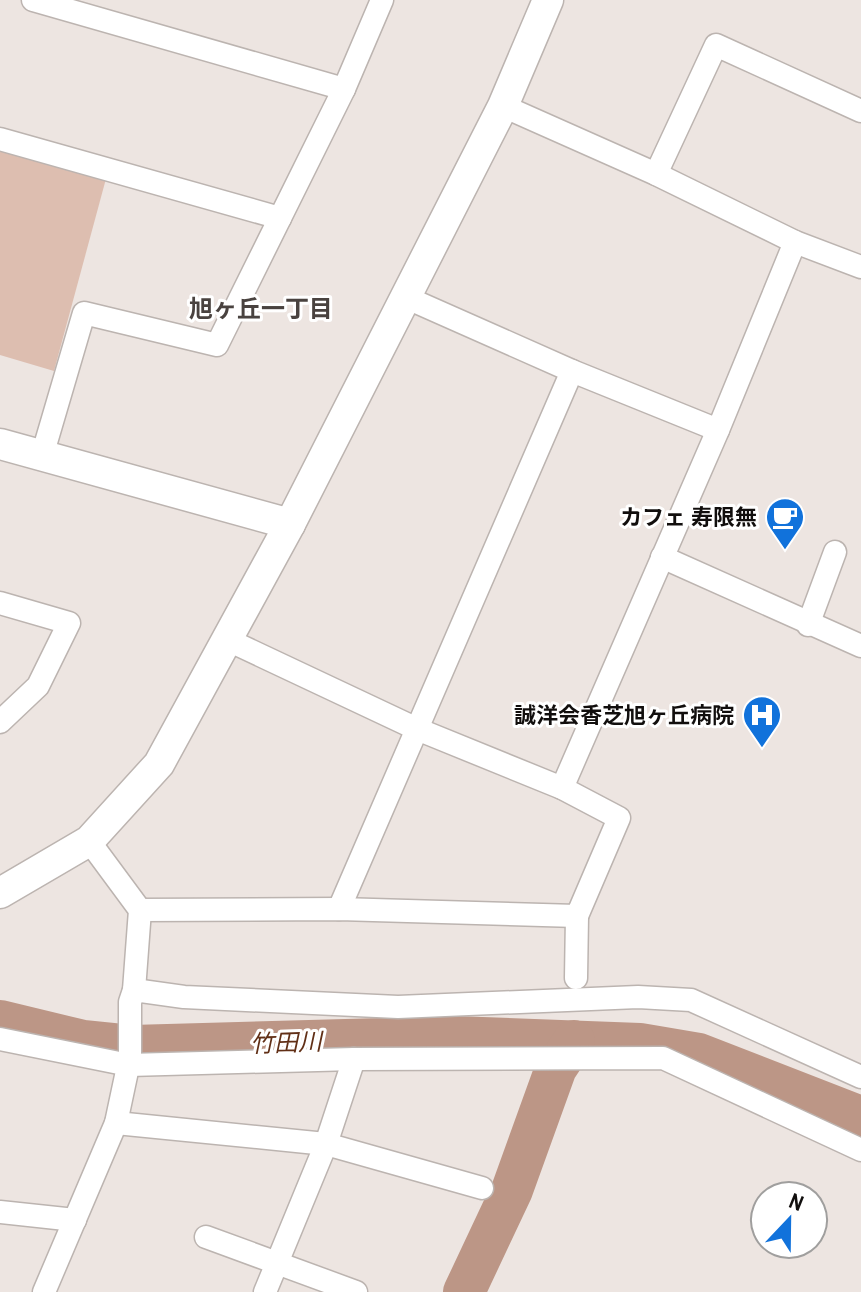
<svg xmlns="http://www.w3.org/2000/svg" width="861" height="1292" font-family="'Archivo Narrow','Noto Sans JP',sans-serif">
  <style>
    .green { fill: #ddbeb0 }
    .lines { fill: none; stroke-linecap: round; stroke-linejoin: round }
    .river { stroke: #bc9686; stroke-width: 42 }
    .street-casing { stroke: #bcb4b0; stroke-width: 25 }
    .secondary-casing { stroke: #bcb4b0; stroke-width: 33 }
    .street { stroke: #fff; stroke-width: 22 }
    .secondary { stroke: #fff; stroke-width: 30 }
    .labels { text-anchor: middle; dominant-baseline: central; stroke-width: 6; stroke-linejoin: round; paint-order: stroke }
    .poi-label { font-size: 22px; font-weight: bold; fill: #110e0d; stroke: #fff; text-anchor: end }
    .neighbourhood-label { font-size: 24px; font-weight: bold; fill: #49423f; stroke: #fff }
    .water-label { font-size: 24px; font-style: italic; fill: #612f16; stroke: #fff }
  </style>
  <rect width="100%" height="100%" fill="#ede5e1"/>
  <path class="green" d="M0,144L107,175L54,371L0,355Z"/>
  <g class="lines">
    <g class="river">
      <path d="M0,1021L83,1041L132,1046L455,1037L640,1044L699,1054L861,1117"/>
      <path d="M464,1292L512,1190L556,1068L574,1041"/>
    </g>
    <defs>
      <g id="street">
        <path d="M33,0L344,89"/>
        <path d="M503,106L656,174L795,242L861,267"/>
        <path d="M0,139L280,218"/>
        <path d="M656,174L716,45L861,111"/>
        <path d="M405,297L572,371"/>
        <path d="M42,456L84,313L217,345L344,89L382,0"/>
        <path d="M662,557L861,646"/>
        <path d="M0,603L69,623L38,686L0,722"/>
        <path d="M808,625L835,552"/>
        <path d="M562,788L718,430L795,242"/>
        <path d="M339,909L572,371L718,430"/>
        <path d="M140,910L339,909L577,916L619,818L562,788L417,729L228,640"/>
        <path d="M576,978L577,916"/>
        <path d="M134,990L184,997L398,1007L638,997L691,1000L861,1077"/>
        <path d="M0,1039L129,1065L354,1059L663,1058L861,1150"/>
        <path d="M116,1123L326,1144L482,1188"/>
        <path d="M0,1212L75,1220"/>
        <path d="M206,1237L356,1292"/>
        <path d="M44,1292L116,1123L130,1057V1002L134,990L140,910L89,841"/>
        <path d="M265,1292L326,1144L354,1059"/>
      </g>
      <g id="secondary">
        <path d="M0,444L290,524"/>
        <path d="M0,893L89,841L159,764L290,524L503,106L548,0"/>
      </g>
    </defs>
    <use href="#street" class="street-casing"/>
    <use href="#secondary" class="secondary-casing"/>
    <use href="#street" class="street"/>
    <use href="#secondary" class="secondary"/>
  </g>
  <defs>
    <symbol id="cafe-pin" viewBox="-11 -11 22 30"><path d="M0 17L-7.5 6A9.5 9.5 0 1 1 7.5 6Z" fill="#1172db" stroke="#fff"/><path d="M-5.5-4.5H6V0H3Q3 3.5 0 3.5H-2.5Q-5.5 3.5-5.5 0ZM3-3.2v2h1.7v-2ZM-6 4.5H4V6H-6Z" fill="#fff"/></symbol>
    <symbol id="hospital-pin" viewBox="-11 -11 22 30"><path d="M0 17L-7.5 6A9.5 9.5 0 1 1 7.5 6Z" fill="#1172db" stroke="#fff"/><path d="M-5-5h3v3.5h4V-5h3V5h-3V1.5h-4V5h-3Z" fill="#fff"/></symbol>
  </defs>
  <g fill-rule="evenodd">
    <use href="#cafe-pin" x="763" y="495" width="44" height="60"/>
    <use href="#hospital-pin" x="740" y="693" width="44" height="60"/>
  </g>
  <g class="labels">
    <g class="poi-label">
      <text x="757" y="517">カフェ 寿限無</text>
      <text x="734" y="715">誠洋会香芝旭ヶ丘病院</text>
    </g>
    <g class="neighbourhood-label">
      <text x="261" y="308">旭ヶ丘一丁目</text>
    </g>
    <g class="water-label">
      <text transform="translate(286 1042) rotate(-2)">竹田川</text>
    </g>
  </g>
  <g transform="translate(789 1220) rotate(22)"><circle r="38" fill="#ffffff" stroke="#a09f9e" stroke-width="2"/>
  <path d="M0-6L14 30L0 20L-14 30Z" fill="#1172db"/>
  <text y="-12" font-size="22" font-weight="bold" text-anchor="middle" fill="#110e0d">N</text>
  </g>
</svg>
